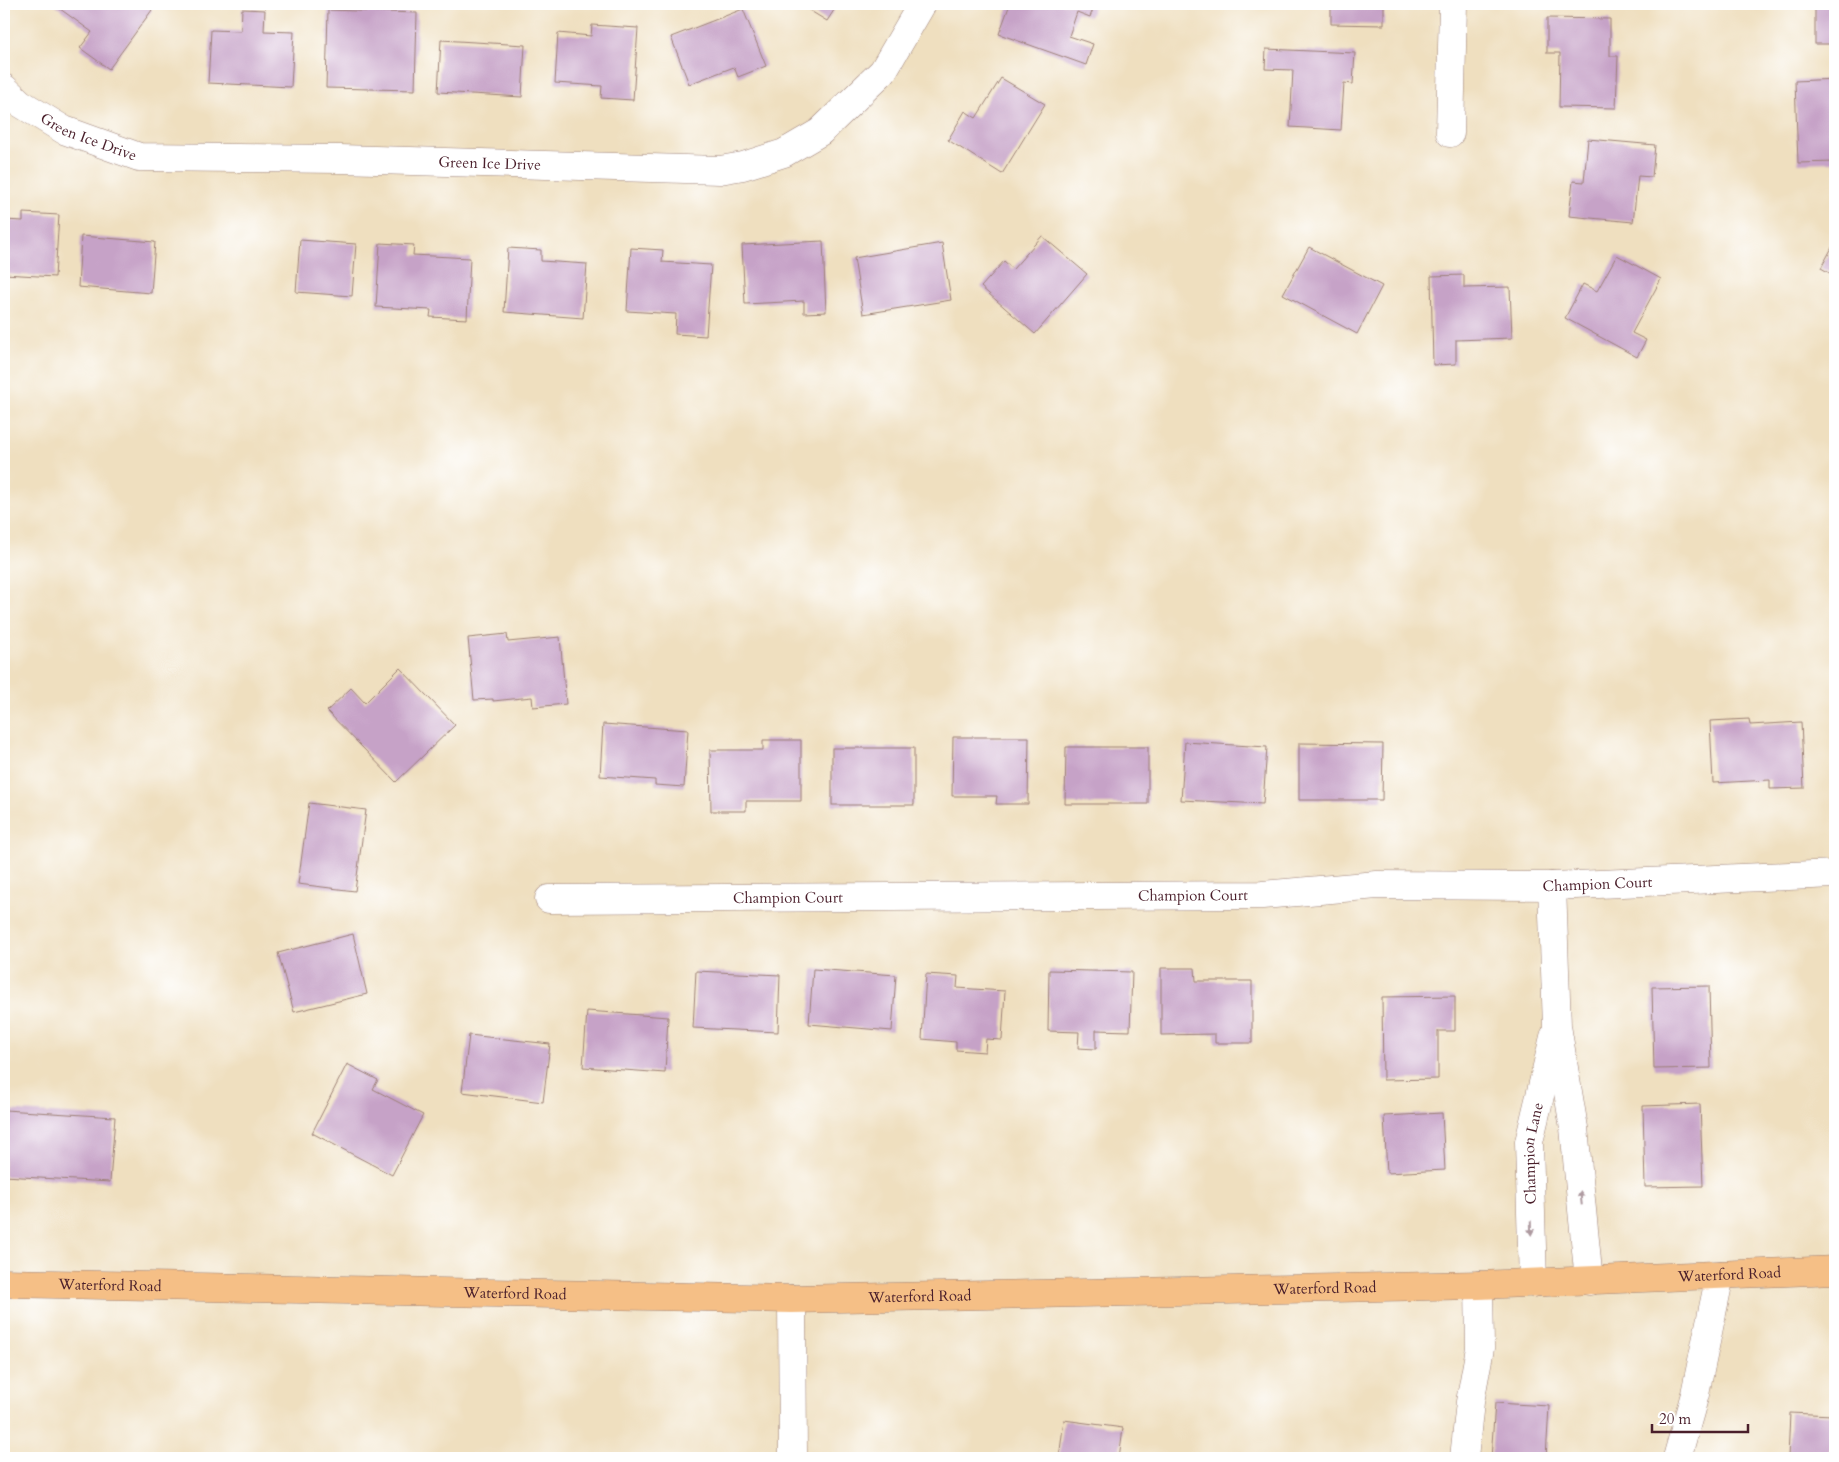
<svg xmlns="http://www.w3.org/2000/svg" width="1839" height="1462" font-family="Cardo,serif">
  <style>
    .building { fill: #c6a2c7 }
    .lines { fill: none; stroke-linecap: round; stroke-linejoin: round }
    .minor-casing { stroke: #9c7f75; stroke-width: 29 }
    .major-casing { stroke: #9c7f75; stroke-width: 29 }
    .minor { stroke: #fff; stroke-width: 28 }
    .major { stroke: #f5bf86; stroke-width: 28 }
    .oneway { fill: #ae9aa0 }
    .labels { text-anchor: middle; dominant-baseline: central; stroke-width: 4.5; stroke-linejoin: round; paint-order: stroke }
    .street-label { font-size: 15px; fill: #4a1f2b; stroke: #fff }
  </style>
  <rect width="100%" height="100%" fill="#fff"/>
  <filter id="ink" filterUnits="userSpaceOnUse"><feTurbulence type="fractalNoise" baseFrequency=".02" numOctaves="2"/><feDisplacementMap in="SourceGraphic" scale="10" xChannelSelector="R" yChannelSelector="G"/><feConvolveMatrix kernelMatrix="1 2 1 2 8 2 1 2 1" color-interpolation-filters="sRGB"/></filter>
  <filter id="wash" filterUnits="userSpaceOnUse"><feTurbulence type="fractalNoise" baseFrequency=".0096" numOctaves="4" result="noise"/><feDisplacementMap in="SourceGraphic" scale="20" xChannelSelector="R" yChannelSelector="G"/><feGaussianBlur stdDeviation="1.12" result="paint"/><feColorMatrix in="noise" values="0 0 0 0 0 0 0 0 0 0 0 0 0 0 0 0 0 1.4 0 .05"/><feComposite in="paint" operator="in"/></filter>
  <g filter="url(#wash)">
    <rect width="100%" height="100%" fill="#efdfbf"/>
    <g id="blocks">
      <g class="building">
        <path d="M58,4H144L152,10L109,69L80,48L92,32L56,6Z"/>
        <path d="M799,4H838L827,21Z"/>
        <path d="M1010,4H1095L1090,17L1077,12L1069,36L1093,44L1086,65L999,34Z"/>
        <path d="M1331,4H1384V25L1331,24Z"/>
        <rect x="1815" y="4" width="20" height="40"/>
        <path d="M242,9L265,10L264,31L294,32L291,87L208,83L211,30L241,31Z"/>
        <path d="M743,9L766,66L738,77L734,67L689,84L671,37Z"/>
        <path d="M328,10L417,13L415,90L326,88Z"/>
        <path d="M1547,18L1610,19V56H1618L1616,108L1559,107L1560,53H1547Z"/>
        <path d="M592,25L638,28L633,100L601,98L602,86L555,83L558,33L591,36Z"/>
        <path d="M441,40L525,45L522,97L438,92Z"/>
        <path d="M1266,49L1355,53L1353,84L1344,83L1341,130L1290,127L1293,70L1265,69Z"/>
        <path d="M1001,78L1045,104L1002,174L948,140L965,111L976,118Z"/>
        <path d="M1835,79V162L1798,163L1795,81Z"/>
        <path d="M1588,139L1655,145L1652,177L1638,176L1633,222L1569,216L1573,181L1584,182Z"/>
        <path d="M23,213L59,215L55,277L4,274V220L23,221Z"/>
        <path d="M81,236L155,242L151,293L78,287Z"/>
        <path d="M1042,236L1087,274L1035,334L981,287L1004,261L1013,269Z"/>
        <path d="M300,240L356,244L352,296L296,292Z"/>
        <path d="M823,241L826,312L804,313V301L745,304L742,245Z"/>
        <path d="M1835,242V276L1821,268Z"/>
        <path d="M380,243L414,245L413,255L470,258L467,319L430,317L431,310L376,307Z"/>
        <path d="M942,243L951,300L863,314L854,258Z"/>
        <path d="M1309,247L1382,286L1357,334L1283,294Z"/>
        <path d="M508,248L541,250V261L587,264L583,318L504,312Z"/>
        <path d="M631,248L663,250L662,262L711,265L706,336L675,334L676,314L627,311Z"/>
        <path d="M1617,255L1661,279L1632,333L1646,340L1637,357L1565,318L1583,284L1597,291Z"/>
        <path d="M1464,275V288L1510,287L1512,338L1456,340V364L1433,365L1431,276Z"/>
        <path d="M507,634L508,642L560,637L566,704L533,707L532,697L493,701V699L474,700L468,638Z"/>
        <path d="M400,668L455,725L396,782L327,711L351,688L365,703Z"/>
        <path d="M1749,719L1750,725L1801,722L1804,788L1770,789V780L1713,783L1710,721Z"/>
        <path d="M603,724L688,730L684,787L655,785V780L600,776Z"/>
        <path d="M953,737H1029L1028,804H996L997,796H952Z"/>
        <path d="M763,740H801V801H746V811H711L710,750H763Z"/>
        <path d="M1185,742L1267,747L1263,804L1181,800Z"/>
        <path d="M1299,743L1383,744L1382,800H1299Z"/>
        <path d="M1066,747H1148V804H1065Z"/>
        <rect x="832" y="748" width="82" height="57"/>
        <path d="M309,803L366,810L355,891L298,884Z"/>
        <path d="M353,934L367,994L294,1012L278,953Z"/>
        <path d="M1161,968H1195L1196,981H1252V1043H1215V1034L1161,1035Z"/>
        <path d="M813,969L896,975L892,1031L809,1024Z"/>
        <path d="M1049,970L1132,972L1130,1031L1096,1030V1049L1078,1048L1079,1032L1048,1031Z"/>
        <path d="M696,971L780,975L778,1032L693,1028Z"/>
        <path d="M926,974L958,976L957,988L1005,991L1002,1040L986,1039L985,1052L956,1050V1042L922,1039Z"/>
        <path d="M1709,986L1711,1068L1654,1069L1652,987Z"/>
        <path d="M1455,996V1031H1438V1079L1383,1080L1382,997Z"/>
        <path d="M587,1011L668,1017L665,1073L583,1067Z"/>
        <path d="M469,1035L550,1044L543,1102L462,1092Z"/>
        <path d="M347,1064L378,1080L373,1089L423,1115L392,1175L312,1133Z"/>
        <path d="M1700,1104L1703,1186L1645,1187L1643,1106Z"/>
        <path d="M5,1110L115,1117L110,1182L4,1176Z"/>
        <path d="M1442,1113L1445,1170L1387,1173L1384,1116Z"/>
        <path d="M1495,1403L1549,1406L1546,1458H1491Z"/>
        <path d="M1790,1413L1832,1415L1830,1458H1788Z"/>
        <path d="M1064,1420L1123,1428L1119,1458H1059Z"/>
      </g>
    </g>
  </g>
  <g filter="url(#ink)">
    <use href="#blocks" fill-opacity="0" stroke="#9c7f75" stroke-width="1"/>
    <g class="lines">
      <defs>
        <g id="minor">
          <path id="s1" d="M4,88L20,103L64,130L139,157L340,159L720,170L743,166L784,153L820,132L883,71L922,4"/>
          <path d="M1450,133L1453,4"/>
          <path d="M1552,886L1557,1026L1574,1128L1589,1281"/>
          <path id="s2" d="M549,899L1262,895L1377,885L1552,886L1835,874"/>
          <path id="s3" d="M1533,1283L1529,1142L1554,1037"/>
          <path d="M792,1299L793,1458"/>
          <path d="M1464,1458L1470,1402L1480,1348L1479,1285"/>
          <path d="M1677,1458L1695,1394L1720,1275"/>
        </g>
        <g id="major">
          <path id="s4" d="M4,1283L792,1299L1479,1285L1835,1270"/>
        </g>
      </defs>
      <use href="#minor" class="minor-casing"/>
      <use href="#major" class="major-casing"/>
      <use href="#minor" class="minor"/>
      <use href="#major" class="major"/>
    </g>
    <defs><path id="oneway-solid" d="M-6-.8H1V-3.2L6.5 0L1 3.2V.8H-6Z" transform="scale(1.25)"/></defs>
    <g class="oneway">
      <use href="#oneway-solid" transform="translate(1581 1198) rotate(-96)"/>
      <use href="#oneway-solid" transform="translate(1531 1228) rotate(88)"/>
    </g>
  </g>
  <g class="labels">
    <g class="street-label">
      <text stroke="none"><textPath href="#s1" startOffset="99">Green Ice Drive</textPath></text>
      <text stroke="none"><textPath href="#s1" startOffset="504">Green Ice Drive</textPath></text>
      <text stroke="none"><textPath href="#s2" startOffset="1049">Champion Court</textPath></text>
      <text stroke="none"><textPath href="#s2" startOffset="644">Champion Court</textPath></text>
      <text stroke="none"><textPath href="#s2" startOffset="239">Champion Court</textPath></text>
      <text stroke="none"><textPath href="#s3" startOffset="130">Champion Lane</textPath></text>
      <text stroke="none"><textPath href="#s4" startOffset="1726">Waterford Road</textPath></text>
      <text stroke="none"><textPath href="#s4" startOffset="106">Waterford Road</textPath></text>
      <text stroke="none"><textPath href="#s4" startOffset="1321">Waterford Road</textPath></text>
      <text stroke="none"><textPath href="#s4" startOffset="511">Waterford Road</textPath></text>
      <text stroke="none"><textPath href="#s4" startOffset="916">Waterford Road</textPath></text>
    </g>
  </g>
  <rect width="1839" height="1462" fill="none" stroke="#fff" stroke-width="20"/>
  <path d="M1652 1424v8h96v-8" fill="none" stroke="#4a1f2b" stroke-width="2.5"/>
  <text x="1659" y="1424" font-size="15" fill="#4a1f2b" stroke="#ffffff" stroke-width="4" paint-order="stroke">20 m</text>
</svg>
